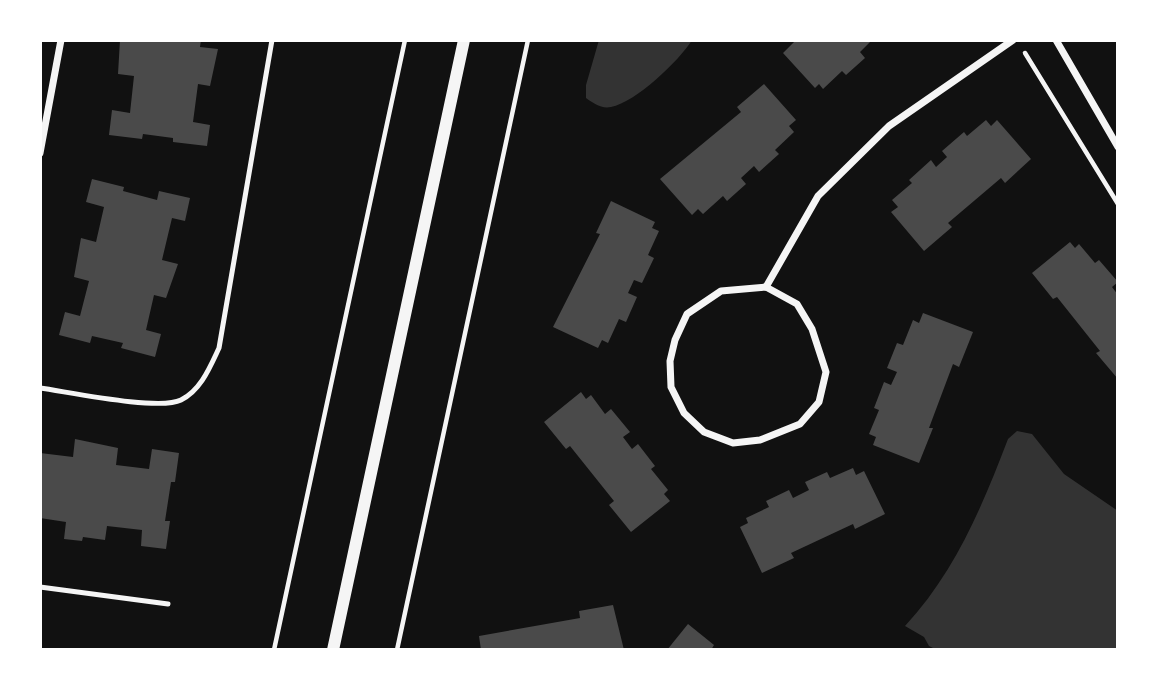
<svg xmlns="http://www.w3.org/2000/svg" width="1158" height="690" font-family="Signika,sans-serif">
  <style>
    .water { fill: #333 }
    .building { fill: #4a4a4a }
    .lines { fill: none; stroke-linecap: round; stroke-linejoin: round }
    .path { stroke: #f5f5f5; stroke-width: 4.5 }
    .service { stroke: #f5f5f5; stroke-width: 5 }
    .minor { stroke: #f5f5f5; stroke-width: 7 }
    .tertiary { stroke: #f5f5f5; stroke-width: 12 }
  </style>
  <rect width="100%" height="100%" fill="#111"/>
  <g class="water">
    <path d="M599,40H692C679,61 636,102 611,107C601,109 593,103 586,98V85Z"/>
    <path d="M1017,431L1032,434L1064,474L1118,511V650H937L929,646L924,637L905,626C955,572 982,507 1008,439Z"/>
  </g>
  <g class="building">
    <path d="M120,40H201L200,47L218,49L210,86L198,84L193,122L210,125L207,146L173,142V138L143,134L142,139L109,135L112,110L130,113L134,76L118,74Z"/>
    <path d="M796,40H872L860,52L865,58L846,75L842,71L823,89L819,84L815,88L783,53Z"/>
    <path d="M764,84L796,120L789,126L794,132L775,150L779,154L759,172L754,166L741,178L746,184L727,201L723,196L703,214L698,209L692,215L660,179L741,112L737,107Z"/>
    <path d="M986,120L991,126L997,120L1031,159L1005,183L1001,178L948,223L952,227L924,251L891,212L898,207L892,200L912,183L909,180L931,160L936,167L947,157L942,151L964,132L967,136Z"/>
    <path d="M92,179L124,187L123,191L157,200L159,191L190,198L185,221L172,218L162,260L178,264L166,298L154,295L146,330L161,334L155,357L121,348L123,343L92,336L90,343L59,335L65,312L80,316L89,281L74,277L81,238L96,242L104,207L86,202Z"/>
    <path d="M611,201L655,222L652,228L659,231L648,255L654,258L642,283L634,280L628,293L637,297L626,322L619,319L608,343L602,340L598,348L553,327L600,234L596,233Z"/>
    <path d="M1070,242L1075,248L1079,244L1095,263L1099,260L1118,282L1112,287L1118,295V379L1096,353L1100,351L1057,297L1053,299L1032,273Z"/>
    <path d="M923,313L973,332L959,367L953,364L929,428H933L919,463L873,445L876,437L869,434L879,410L874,408L884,382L891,385L897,372L887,368L897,343L903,345L913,320L919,323Z"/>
    <path d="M581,392L586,399L591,395L605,414L611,409L630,432L623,437L632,449L638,444L655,466L651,469L668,490L664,494L670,501L631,532L609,505L614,501L570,446L566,449L544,422Z"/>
    <path d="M75,439L118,448L116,465L149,469L152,449L179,453L175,482H171L165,521H170L166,549L141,546L142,530L107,526L105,540L83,537L82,541L64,539L66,522L40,518V453L73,457Z"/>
    <path d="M853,468L856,475L864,471L885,514L855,529L853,524L791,553L794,558L762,573L740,527L748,523L746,518L769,507L766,501L789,490L793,498L809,490L805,482L827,472L830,478Z"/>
    <path d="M613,605L624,650H481L479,636L580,618L579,611Z"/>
    <path d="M688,624L714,645L711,650H667Z"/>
  </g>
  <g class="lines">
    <g class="path">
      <path d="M1025,53L1118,204"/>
      <path d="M274,650L405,40"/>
      <path d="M397,650L528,40"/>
    </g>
    <g class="service">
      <path d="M40,388C69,392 159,411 181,400C201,390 210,367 219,348L272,40"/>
      <path d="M40,587L168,604"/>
    </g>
    <g class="minor">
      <path d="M1056,40L1118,147"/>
      <path d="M40,153L61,40"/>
      <path d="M766,287L797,304L812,329L826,372L819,402L800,424L760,440L733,443L704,432L684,413L671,387L670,361L675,340L687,314L721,291Z"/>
      <path d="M766,287L818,196L889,126L1013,40"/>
    </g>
    <path class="tertiary" d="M333,650L464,40"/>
  </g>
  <rect width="1158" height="690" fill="none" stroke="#ffffff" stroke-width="84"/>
</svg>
